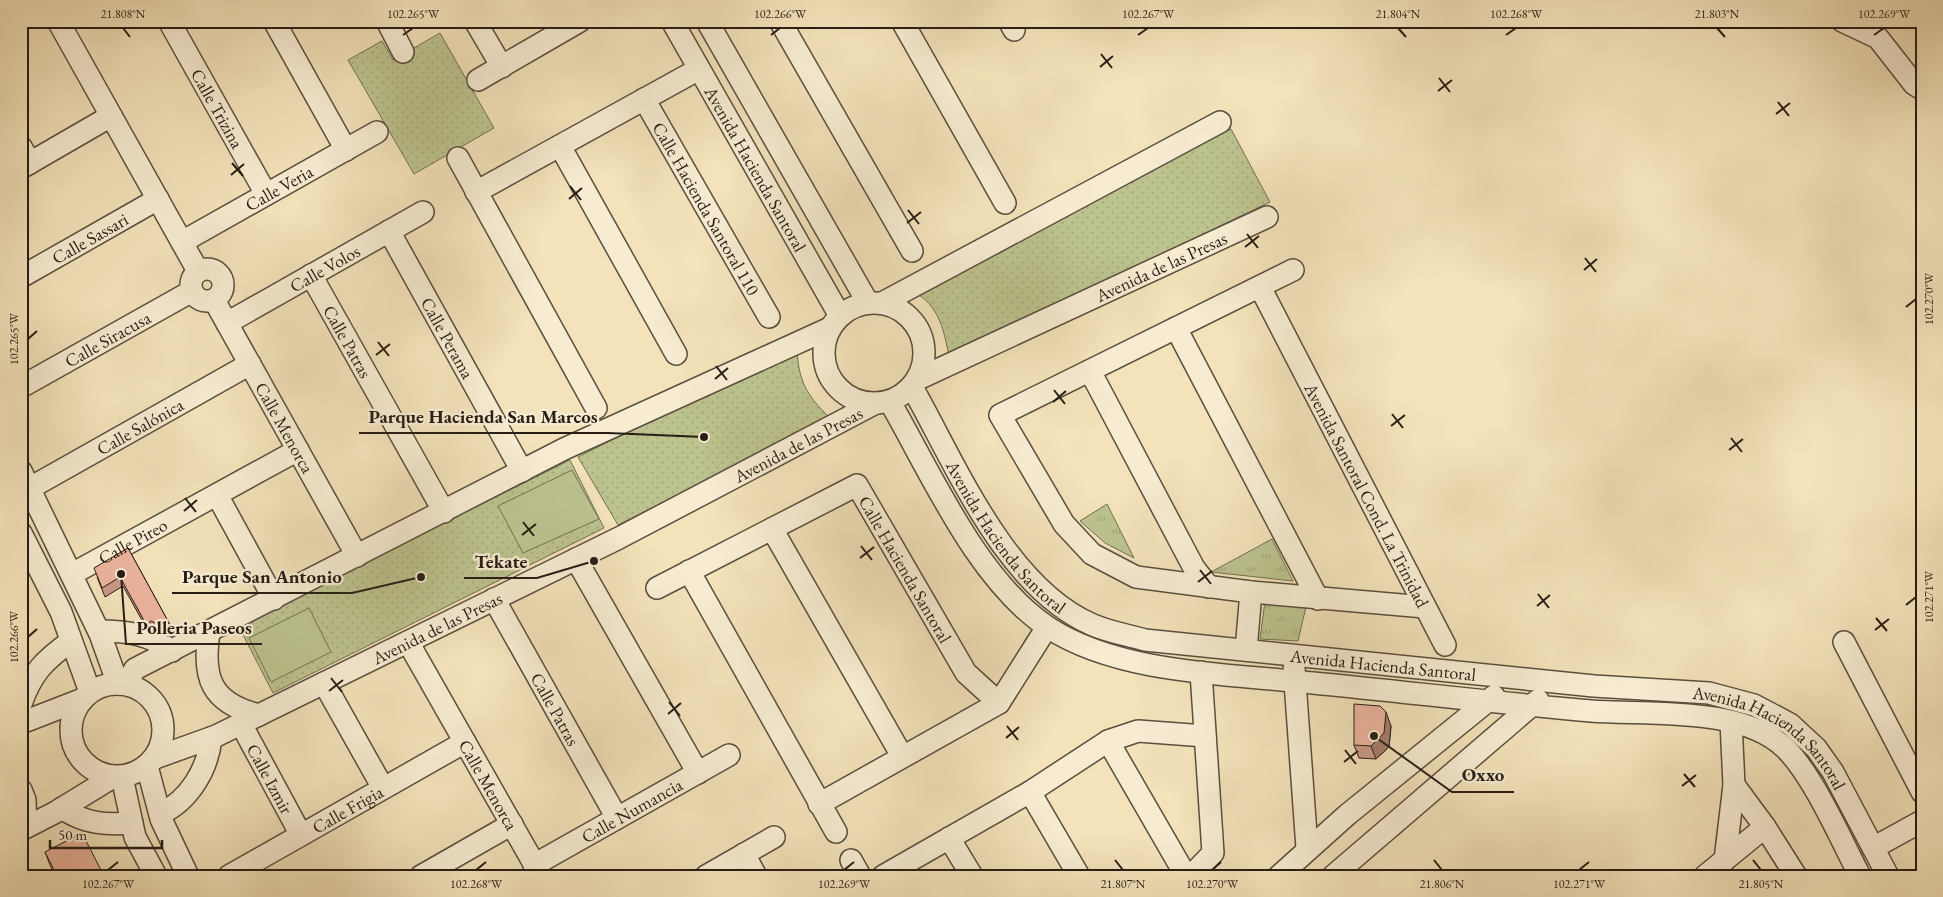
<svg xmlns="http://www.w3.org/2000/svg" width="1943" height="897" font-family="'EB Garamond',serif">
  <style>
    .grass { fill: url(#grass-tufts); stroke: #727052 }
    .park { fill: url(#park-dots); stroke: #727052 }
    .garden { fill: #bcc38f; stroke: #727052 }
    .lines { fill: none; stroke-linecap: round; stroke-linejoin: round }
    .minor-casing { stroke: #5a4e3e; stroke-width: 24 }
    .minor { stroke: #f7ecd2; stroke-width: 21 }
    .wall { fill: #ca9a87; stroke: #271d15 }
    .shaded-wall { fill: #a47d6e; stroke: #271d15 }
    .building { fill: #ebb39d; stroke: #271d15 }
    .ticks { fill: none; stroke: #271d15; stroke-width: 2 }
    .labels { text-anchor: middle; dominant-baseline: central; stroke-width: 4.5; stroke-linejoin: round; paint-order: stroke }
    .street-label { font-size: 18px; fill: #271d15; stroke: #f7ecd2 }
    .leader { fill: none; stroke: #271d15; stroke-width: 2 }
    .callout-dot { fill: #271d15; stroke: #f7ecd2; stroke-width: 2 }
    .callout-label { font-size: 19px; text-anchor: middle; font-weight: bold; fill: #271d15; stroke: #f7ecd2; stroke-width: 4.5; stroke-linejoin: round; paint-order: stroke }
    .neatline { fill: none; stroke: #271d15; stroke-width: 2 }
    .ticks-label { font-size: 12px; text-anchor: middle; fill: #271d15 }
  </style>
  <defs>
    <pattern id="grass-tufts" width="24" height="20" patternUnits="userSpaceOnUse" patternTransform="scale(1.25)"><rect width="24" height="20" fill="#bcc38f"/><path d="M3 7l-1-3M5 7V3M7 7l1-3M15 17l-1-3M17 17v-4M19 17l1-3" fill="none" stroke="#a2a77a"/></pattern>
    <pattern id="park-dots" width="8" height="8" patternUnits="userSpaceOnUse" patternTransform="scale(1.25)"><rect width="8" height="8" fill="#bcc38f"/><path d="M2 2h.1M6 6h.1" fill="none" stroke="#a2a77a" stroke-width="1.8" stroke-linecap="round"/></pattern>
  </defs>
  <rect width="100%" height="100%" fill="#f3e2ba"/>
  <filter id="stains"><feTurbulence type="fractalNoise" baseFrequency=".004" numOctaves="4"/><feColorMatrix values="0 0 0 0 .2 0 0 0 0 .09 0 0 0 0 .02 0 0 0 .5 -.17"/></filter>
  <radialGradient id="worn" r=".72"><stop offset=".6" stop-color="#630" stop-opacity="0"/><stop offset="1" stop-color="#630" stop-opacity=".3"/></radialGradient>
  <g class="grass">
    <path d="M1107,504L1134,558L1105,543L1080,521Z"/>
    <path d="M1272,539L1293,581L1211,572Z"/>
    <path d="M1265,601L1306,607L1298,641L1260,639Z"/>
  </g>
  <g class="park">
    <path d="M440,33L494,128L414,174L348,60L382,41L393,60Z"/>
    <path d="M1231,129L1270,202L949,356C944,332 940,309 919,295V287Z"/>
    <path d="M797,347C798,380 806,395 830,418L618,525L578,457Z"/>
    <path d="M570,460L604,528L273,693L238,625Z"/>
  </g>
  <g class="garden">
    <path d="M572,470L599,519L523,553L498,506Z"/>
    <path d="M309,608L331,652L271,682L249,638Z"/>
  </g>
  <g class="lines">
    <defs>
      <g id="minor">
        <path d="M58,21L198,271"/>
        <path id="s1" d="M169,21L266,194"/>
        <path d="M274,21L346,150"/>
        <path d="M387,21L403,52"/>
        <path d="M475,21L502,67"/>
        <path id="s2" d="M672,21L840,316"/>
        <path d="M707,21L868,303"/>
        <path d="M780,21L912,251"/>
        <path d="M902,21L1005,203"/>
        <path d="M1009,21L1014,30"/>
        <path d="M1842,21L1878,38L1914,84L1922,89"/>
        <path d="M478,80L580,21"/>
        <path id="s3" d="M644,99L769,317"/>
        <path d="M560,146L676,354"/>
        <path d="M21,147L30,163"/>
        <path d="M458,158L596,408"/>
        <path d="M21,168L111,116"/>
        <path d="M476,192L699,69"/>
        <path id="s4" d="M389,231L522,471"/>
        <path id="s5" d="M182,242L377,132"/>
        <circle cx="207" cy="285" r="16"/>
        <path d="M1293,270L1000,415L1064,524L1092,554L1136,577L1251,592L1425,607"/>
        <path id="s6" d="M311,275L444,512"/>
        <path id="s7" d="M21,277L158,199"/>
        <path id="s8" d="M1260,287L1445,645"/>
        <path id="s9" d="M214,300L357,556"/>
        <circle cx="874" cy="353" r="50"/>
        <path d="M882,303L1220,122"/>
        <path id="s10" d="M227,323L423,212"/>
        <path d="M1176,328L1318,599"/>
        <path d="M1090,371L1194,568L1209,587"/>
        <path id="s11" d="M918,379L1267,217"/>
        <path id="s12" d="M21,387L192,291"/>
        <path id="s13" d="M912,387C956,465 1006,588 1093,625C1109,632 1128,635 1145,640L1594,686L1709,693L1754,705L1790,724L1816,748L1833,772L1888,876"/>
        <path d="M890,402C931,473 978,582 1049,628C1120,674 1230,674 1313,683C1406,692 1498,703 1591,711C1647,715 1742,706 1785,748C1813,775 1841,840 1860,876"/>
        <path d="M21,471L100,634L118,684"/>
        <path id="s14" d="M30,488L250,364"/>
        <path d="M217,495L274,599"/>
        <path d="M772,529L902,756"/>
        <path d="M21,533L61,612L90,692"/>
        <path d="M576,559L698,773"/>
        <path d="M689,571L836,832"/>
        <path id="s15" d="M72,574L298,450"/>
        <path id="s16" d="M657,588L857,485L966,673L999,703"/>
        <path id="s17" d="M494,599L617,818"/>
        <path d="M99,631C127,631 149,634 172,651"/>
        <path d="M209,632C202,678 211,703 259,715"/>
        <path id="s18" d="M408,642L541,876"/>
        <path d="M1844,642L1922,792"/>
        <path d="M1246,650L1251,592"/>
        <path d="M1294,668L1307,848"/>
        <path d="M324,683L383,788"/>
        <circle cx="117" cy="730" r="46"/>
        <path d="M126,684L135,669L564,449L830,328"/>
        <path d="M21,704C32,672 45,660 71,641"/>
        <path d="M21,723L83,699"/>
        <path id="s19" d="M241,724L301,835"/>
        <path d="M1108,741L1186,876"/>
        <path id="s20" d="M155,758L216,736L619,538L874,404"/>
        <path d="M147,766L161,819L188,876"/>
        <path d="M122,777L135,837L156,876"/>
        <path d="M1734,785L1765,827L1796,876"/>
        <path d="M21,790L25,800L26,827"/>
        <path d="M1030,792L1079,876"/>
        <path d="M819,804L999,703L1047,627"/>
        <path d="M62,808C84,824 107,825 132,823"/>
        <path d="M160,814C189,801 208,769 211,738"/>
        <path d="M21,830L56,812L113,777"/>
        <path d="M949,838L972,876"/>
        <path d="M1873,848L1922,821"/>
        <path d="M744,854L756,876"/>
        <path d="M851,860L860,876"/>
        <path d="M1725,860L1734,785L1731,722"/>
        <path id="s21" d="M534,865L729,755"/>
        <path id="s22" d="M229,876L465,742"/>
        <path d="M421,876L512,824"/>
        <path d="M706,876L774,837"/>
        <path d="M883,876L1030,792L1108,741L1138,731L1205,736"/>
        <path d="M1191,876L1213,853L1201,672"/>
        <path d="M1279,876L1347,815L1494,696"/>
        <path d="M1333,876L1538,700"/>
        <path d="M1705,876L1765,827"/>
      </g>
    </defs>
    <use href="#minor" class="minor-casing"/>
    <use href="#minor" class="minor"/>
  </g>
  <g class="wall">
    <path d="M128,548L169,623L173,632L167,636L154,630L149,633L123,586L105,597L97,577Z"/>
    <path d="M1391,726L1389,747L1376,759L1359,758L1354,745Z"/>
    <path d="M45,852L104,876H55L50,865Z"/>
  </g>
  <g class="shaded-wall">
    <path d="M169,623L173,632L167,636L164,627Z"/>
    <path d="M1386,712L1391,726L1389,747L1376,759L1371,746Z"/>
  </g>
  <g class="building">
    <path d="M128,548L169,623L164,627L151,621L146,624L120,577L102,588L94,568Z"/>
    <path d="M1354,704L1380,706L1386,712L1384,733L1371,746L1354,745Z"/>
    <path d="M82,833L104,876H57L45,852Z"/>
  </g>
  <path class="ticks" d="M123,28L130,37M1398,28L1406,37M1717,28L1725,37M403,35L413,28M771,35L780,28M1138,35L1148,28M1506,35L1516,28M1874,35L1884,28M1101,54L1112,68M1100,67L1113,56M1439,78L1450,92M1438,91L1452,80M1778,102L1789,116M1776,114L1790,103M232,163L243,176M231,175L244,164M570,186L581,200M569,199L582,188M908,210L919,224M907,223L921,212M1247,234L1258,248M1245,247L1259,236M1585,258L1596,272M1584,270L1597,259M1906,307L1916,299M28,339L37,331M378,342L389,356M376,355L390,344M716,366L727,380M715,379L728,368M1054,390L1065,404M1053,402L1066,391M1392,414L1403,428M1391,426L1405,415M1731,438L1742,452M1729,450L1743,439M185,498L196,512M184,511L197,500M523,522L534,536M522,535L536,524M861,546L872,560M860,558L874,547M1200,570L1211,584M1198,582L1212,571M1538,594L1549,608M1906,605L1916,597M1537,606L1550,595M1876,618L1887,631M1875,630L1889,619M28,637L37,629M331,678L342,692M329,691L343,680M669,702L680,716M668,714L681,703M1007,726L1018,740M1006,738L1019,727M1345,750L1356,764M1344,762L1358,751M1684,774L1695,787M1682,786L1696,775M1115,860L1123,870M1434,860L1442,870M1753,860L1761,870M108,870L118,862M476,870L486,862M844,870L854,862M1212,870L1221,862M1579,870L1589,862"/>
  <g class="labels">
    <g class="street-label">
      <text stroke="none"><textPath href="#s1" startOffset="100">Calle Trizina</textPath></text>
      <text stroke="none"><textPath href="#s2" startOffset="170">Avenida Hacienda Santoral</textPath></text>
      <text stroke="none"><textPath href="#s5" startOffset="111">Calle Veria</textPath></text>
      <text stroke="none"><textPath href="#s3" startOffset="126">Calle Hacienda Santoral 110</textPath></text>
      <text stroke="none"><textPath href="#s7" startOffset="79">Calle Sassari</textPath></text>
      <text stroke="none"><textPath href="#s10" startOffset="112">Calle Volos</textPath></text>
      <text stroke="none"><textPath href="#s11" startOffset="268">Avenida de las Presas</textPath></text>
      <text stroke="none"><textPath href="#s4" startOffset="122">Calle Perama</textPath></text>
      <text stroke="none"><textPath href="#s12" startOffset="99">Calle Siracusa</textPath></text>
      <text stroke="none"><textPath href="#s6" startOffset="76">Calle Patras</textPath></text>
      <text stroke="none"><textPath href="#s14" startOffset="126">Calle Salónica</textPath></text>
      <text stroke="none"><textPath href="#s9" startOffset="146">Calle Menorca</textPath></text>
      <text stroke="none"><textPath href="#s20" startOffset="716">Avenida de las Presas</textPath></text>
      <text stroke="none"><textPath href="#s8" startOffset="234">Avenida Santoral Cond. La Trinidad</textPath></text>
      <text stroke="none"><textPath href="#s13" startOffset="178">Avenida Hacienda Santoral</textPath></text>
      <text stroke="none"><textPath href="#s15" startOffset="69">Calle Pireo</textPath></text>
      <text stroke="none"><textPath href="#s16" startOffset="322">Calle Hacienda Santoral</textPath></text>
      <text stroke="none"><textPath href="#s20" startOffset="311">Avenida de las Presas</textPath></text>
      <text stroke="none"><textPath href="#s13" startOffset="598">Avenida Hacienda Santoral</textPath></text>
      <text stroke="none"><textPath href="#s17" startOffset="126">Calle Patras</textPath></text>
      <text stroke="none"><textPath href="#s13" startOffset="1002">Avenida Hacienda Santoral</textPath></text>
      <text stroke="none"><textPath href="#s19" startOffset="62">Calle Izmir</textPath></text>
      <text stroke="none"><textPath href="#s18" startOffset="164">Calle Menorca</textPath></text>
      <text stroke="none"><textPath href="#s22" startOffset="136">Calle Frigia</textPath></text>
      <text stroke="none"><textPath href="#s21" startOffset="112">Calle Numancia</textPath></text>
    </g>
  </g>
  <path class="leader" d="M704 437L608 433H359M594 561L537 578H464M421 577L352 593H172M121 574L126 644H262M1374 736L1452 792H1514"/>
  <g class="callout-dot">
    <circle cx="704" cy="437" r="5"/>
    <circle cx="594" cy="561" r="5"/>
    <circle cx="421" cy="577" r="5"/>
    <circle cx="121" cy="574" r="5"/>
    <circle cx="1374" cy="736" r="5"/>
  </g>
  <g class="callout-label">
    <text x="483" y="423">Parque Hacienda San Marcos</text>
    <text x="501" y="568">Tekate</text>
    <text x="262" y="583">Parque San Antonio</text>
    <text x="194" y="634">Polleria Paseos</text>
    <text x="1483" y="781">Oxxo</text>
  </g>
  <rect width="1943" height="897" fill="none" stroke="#f3e2ba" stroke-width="55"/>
  <path d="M50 840v8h112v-8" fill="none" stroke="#271d15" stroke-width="2.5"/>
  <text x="58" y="840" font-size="15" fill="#271d15" stroke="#f7ecd2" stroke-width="4" paint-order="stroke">50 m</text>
  <rect x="28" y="28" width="1888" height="842" class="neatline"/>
  <g class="ticks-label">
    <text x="123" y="18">21.808°N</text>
    <text x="413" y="18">102.265°W</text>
    <text x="780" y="18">102.266°W</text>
    <text x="1148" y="18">102.267°W</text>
    <text x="1398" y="18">21.804°N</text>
    <text x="1516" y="18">102.268°W</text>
    <text x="1717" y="18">21.803°N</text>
    <text x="1884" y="18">102.269°W</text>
    <text transform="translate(1929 299) rotate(-90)" y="4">102.270°W</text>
    <text transform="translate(14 339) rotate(-90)" y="4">102.265°W</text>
    <text transform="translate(1929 597) rotate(-90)" y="4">102.271°W</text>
    <text transform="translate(14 637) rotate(-90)" y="4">102.266°W</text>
    <text x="108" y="888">102.267°W</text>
    <text x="476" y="888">102.268°W</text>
    <text x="844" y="888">102.269°W</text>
    <text x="1123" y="888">21.807°N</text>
    <text x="1212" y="888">102.270°W</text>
    <text x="1442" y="888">21.806°N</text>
    <text x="1579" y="888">102.271°W</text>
    <text x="1761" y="888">21.805°N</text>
  </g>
  <rect width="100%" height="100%" filter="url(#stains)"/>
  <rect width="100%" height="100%" fill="url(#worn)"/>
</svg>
